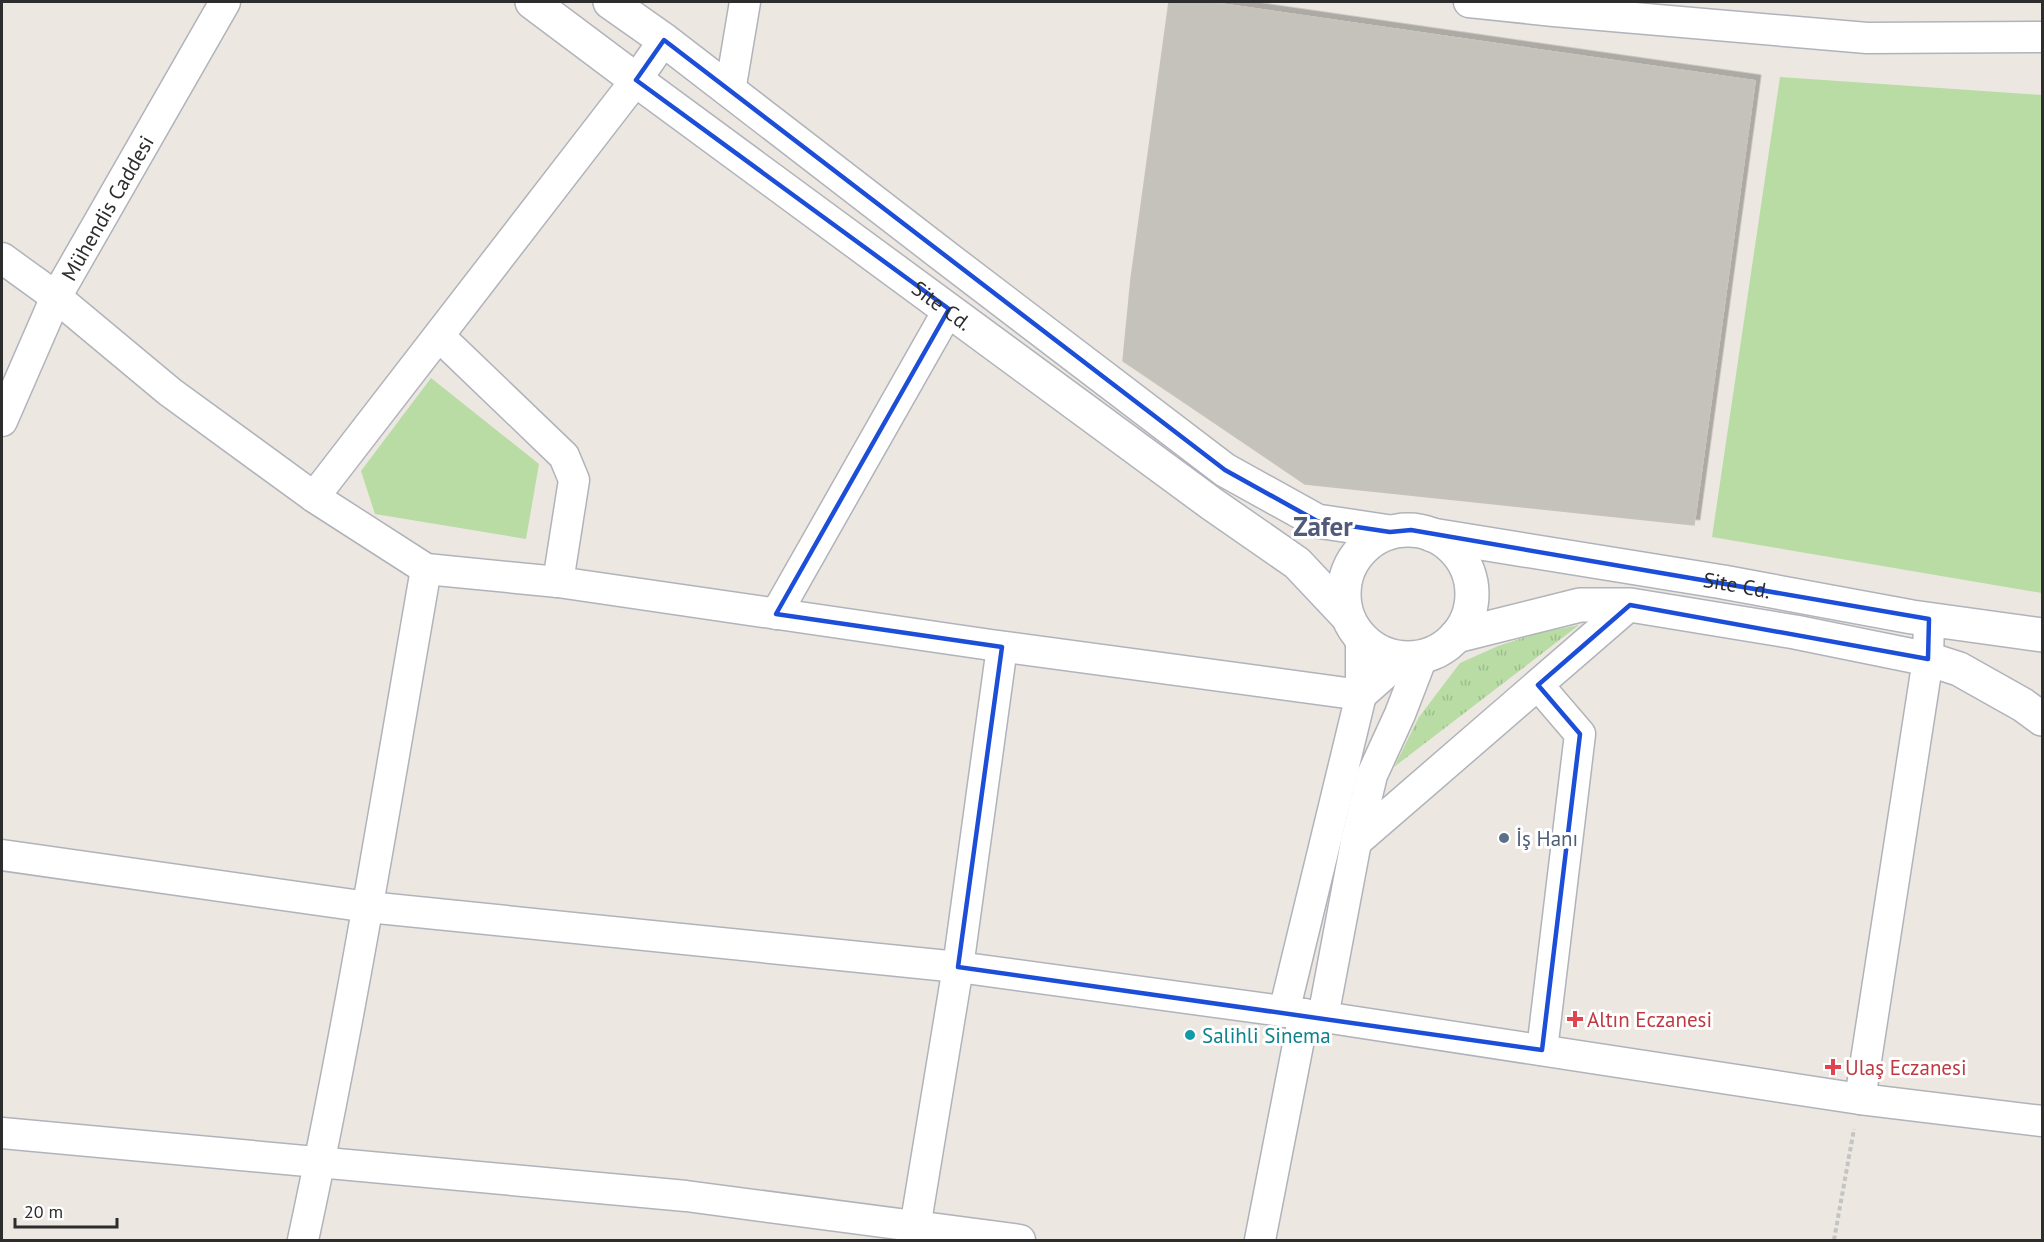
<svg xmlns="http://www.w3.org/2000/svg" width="2044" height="1242" font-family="'PT Sans',sans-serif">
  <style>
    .grass { fill: url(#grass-tufts) }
    .park { fill: #b8dca4 }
    .building { fill: #c5c2bc; stroke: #c8c3ba; stroke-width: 1.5; filter: url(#shadow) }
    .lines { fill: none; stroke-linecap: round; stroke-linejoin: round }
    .minor-casing { stroke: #b1b3bb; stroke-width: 33 }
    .secondary-casing { stroke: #b1b3bb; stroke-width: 36 }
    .path { stroke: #c4c4c4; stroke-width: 4; stroke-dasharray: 4.5 3; stroke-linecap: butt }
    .minor { stroke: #fff; stroke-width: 30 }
    .secondary { stroke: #fff; stroke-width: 33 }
    .marked { fill: none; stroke: #1d4ed8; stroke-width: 4.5; stroke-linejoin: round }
    .service-dot { fill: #5c6f8a; stroke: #fff; stroke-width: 2 }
    .health-dot { fill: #e0444e; stroke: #fff; stroke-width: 2 }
    .culture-dot { fill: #0f9aa8; stroke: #fff; stroke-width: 2 }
    .labels { text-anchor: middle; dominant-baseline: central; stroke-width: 6; stroke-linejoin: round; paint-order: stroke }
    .street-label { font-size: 21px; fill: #2d2d2d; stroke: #fff }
    .service-label { font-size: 21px; fill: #4e5e75; stroke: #fff; text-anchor: start }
    .health-label { font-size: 21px; fill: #be3a42; stroke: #fff; text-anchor: start }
    .culture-label { font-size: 21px; fill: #0d838f; stroke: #fff; text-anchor: start }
    .district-label { font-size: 27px; font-weight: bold; fill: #525a79; stroke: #fff }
  </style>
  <defs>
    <pattern id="grass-tufts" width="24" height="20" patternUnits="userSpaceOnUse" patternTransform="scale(1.5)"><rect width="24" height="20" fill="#b8dca4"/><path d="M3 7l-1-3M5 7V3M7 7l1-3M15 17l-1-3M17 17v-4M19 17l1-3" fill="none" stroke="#9ebd8e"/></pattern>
    <filter id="shadow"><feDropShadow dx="5.5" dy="-5.5" stdDeviation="0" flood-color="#0004"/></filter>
  </defs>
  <rect width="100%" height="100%" fill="#ece7e1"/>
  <path class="grass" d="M1579,625L1394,767L1419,717L1460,663L1498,646L1538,633Z"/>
  <g class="park">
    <path d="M1780,77L2042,95V593L1712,537Z"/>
    <path d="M431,378L539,464L526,539L375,514L361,471Z"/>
  </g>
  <path class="building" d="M1169,2H1207L1755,81L1694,525L1305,484L1123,361L1131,279Z"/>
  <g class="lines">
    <defs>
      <g id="minor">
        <path d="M1469,2L1554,11L1867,38L2042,37"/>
        <path d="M730,91L745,2"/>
        <path d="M2,258L56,297L170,392L314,497L426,569L558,582L991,645L1361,695L1403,658"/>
        <path d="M439,336L564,456L574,480L558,582"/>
        <path id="s1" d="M2,421L56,297L225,2"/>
        <path d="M314,497L636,80L664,40"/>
        <path d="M776,614L949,309"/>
        <path d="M1538,685L1580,734L1542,1050"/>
        <path d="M1356,842L1630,605"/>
        <path d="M2,855L368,907L958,967L1304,1014L1860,1099L2042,1121"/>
        <path d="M1284,1012L1361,695V637"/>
        <path d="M1323,1017L1356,842L1372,775L1400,714L1422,657"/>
        <path d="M1860,1099L1928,659L1929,619"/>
        <path d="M2,1133L686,1196L1020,1240"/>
        <path d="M303,1240C351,1018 387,793 426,569"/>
        <path d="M913,1240L958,967L1002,647"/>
        <path d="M1260,1240L1304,1014"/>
      </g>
      <g id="secondary">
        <path id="s2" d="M532,2L636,80L1212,504L1297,563L1347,616"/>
        <path d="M610,2L664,40L952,262L1225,470L1317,521L1390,532"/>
        <circle cx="1408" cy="594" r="64"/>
        <path id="s3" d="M1432,535L1723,582L1912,617L2042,635"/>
        <path d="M1456,636L1580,605H1630L1795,632L1928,659L1959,669L2023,705L2042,719"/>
      </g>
    </defs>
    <use href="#minor" class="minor-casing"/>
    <use href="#secondary" class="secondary-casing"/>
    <path class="path" d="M1834,1240L1854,1129"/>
    <use href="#minor" class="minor"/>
    <use href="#secondary" class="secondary"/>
  </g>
  <path class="marked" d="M664,40L1225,470L1317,521L1390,532L1411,530L1929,619L1928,659L1630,605L1538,685L1580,734L1542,1050L958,967L1002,647L776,614L949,309L636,80Z"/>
  <circle class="service-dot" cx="1504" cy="838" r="6"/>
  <g class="health-dot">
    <path d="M1572 1010h6v6h6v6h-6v6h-6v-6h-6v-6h6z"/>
    <path d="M1830 1058h6v6h6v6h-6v6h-6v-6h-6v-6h6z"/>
  </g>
  <circle class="culture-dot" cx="1190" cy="1035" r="6"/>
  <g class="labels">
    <g class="street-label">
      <text stroke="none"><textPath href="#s1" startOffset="238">Mühendis Caddesi</textPath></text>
      <text stroke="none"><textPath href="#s2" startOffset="510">Site Cd.</textPath></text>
      <text stroke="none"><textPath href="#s3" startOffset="309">Site Cd.</textPath></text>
    </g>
    <g class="service-label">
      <text x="1516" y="838">İş Hanı</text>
    </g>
    <g class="health-label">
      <text x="1587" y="1019">Altın Eczanesi</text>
      <text x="1845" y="1067">Ulaş Eczanesi</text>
    </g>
    <g class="culture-label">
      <text x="1202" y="1035">Salihli Sinema</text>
    </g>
    <g class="district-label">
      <text x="1323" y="526">Zafer</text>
    </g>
  </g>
  <rect width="2044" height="1242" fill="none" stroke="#2d2d2d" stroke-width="6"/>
  <path d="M15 1218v9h102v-9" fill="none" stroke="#2d2d2d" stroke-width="3"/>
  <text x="24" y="1218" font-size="18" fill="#2d2d2d" stroke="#ffffff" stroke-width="4.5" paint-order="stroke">20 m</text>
</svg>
